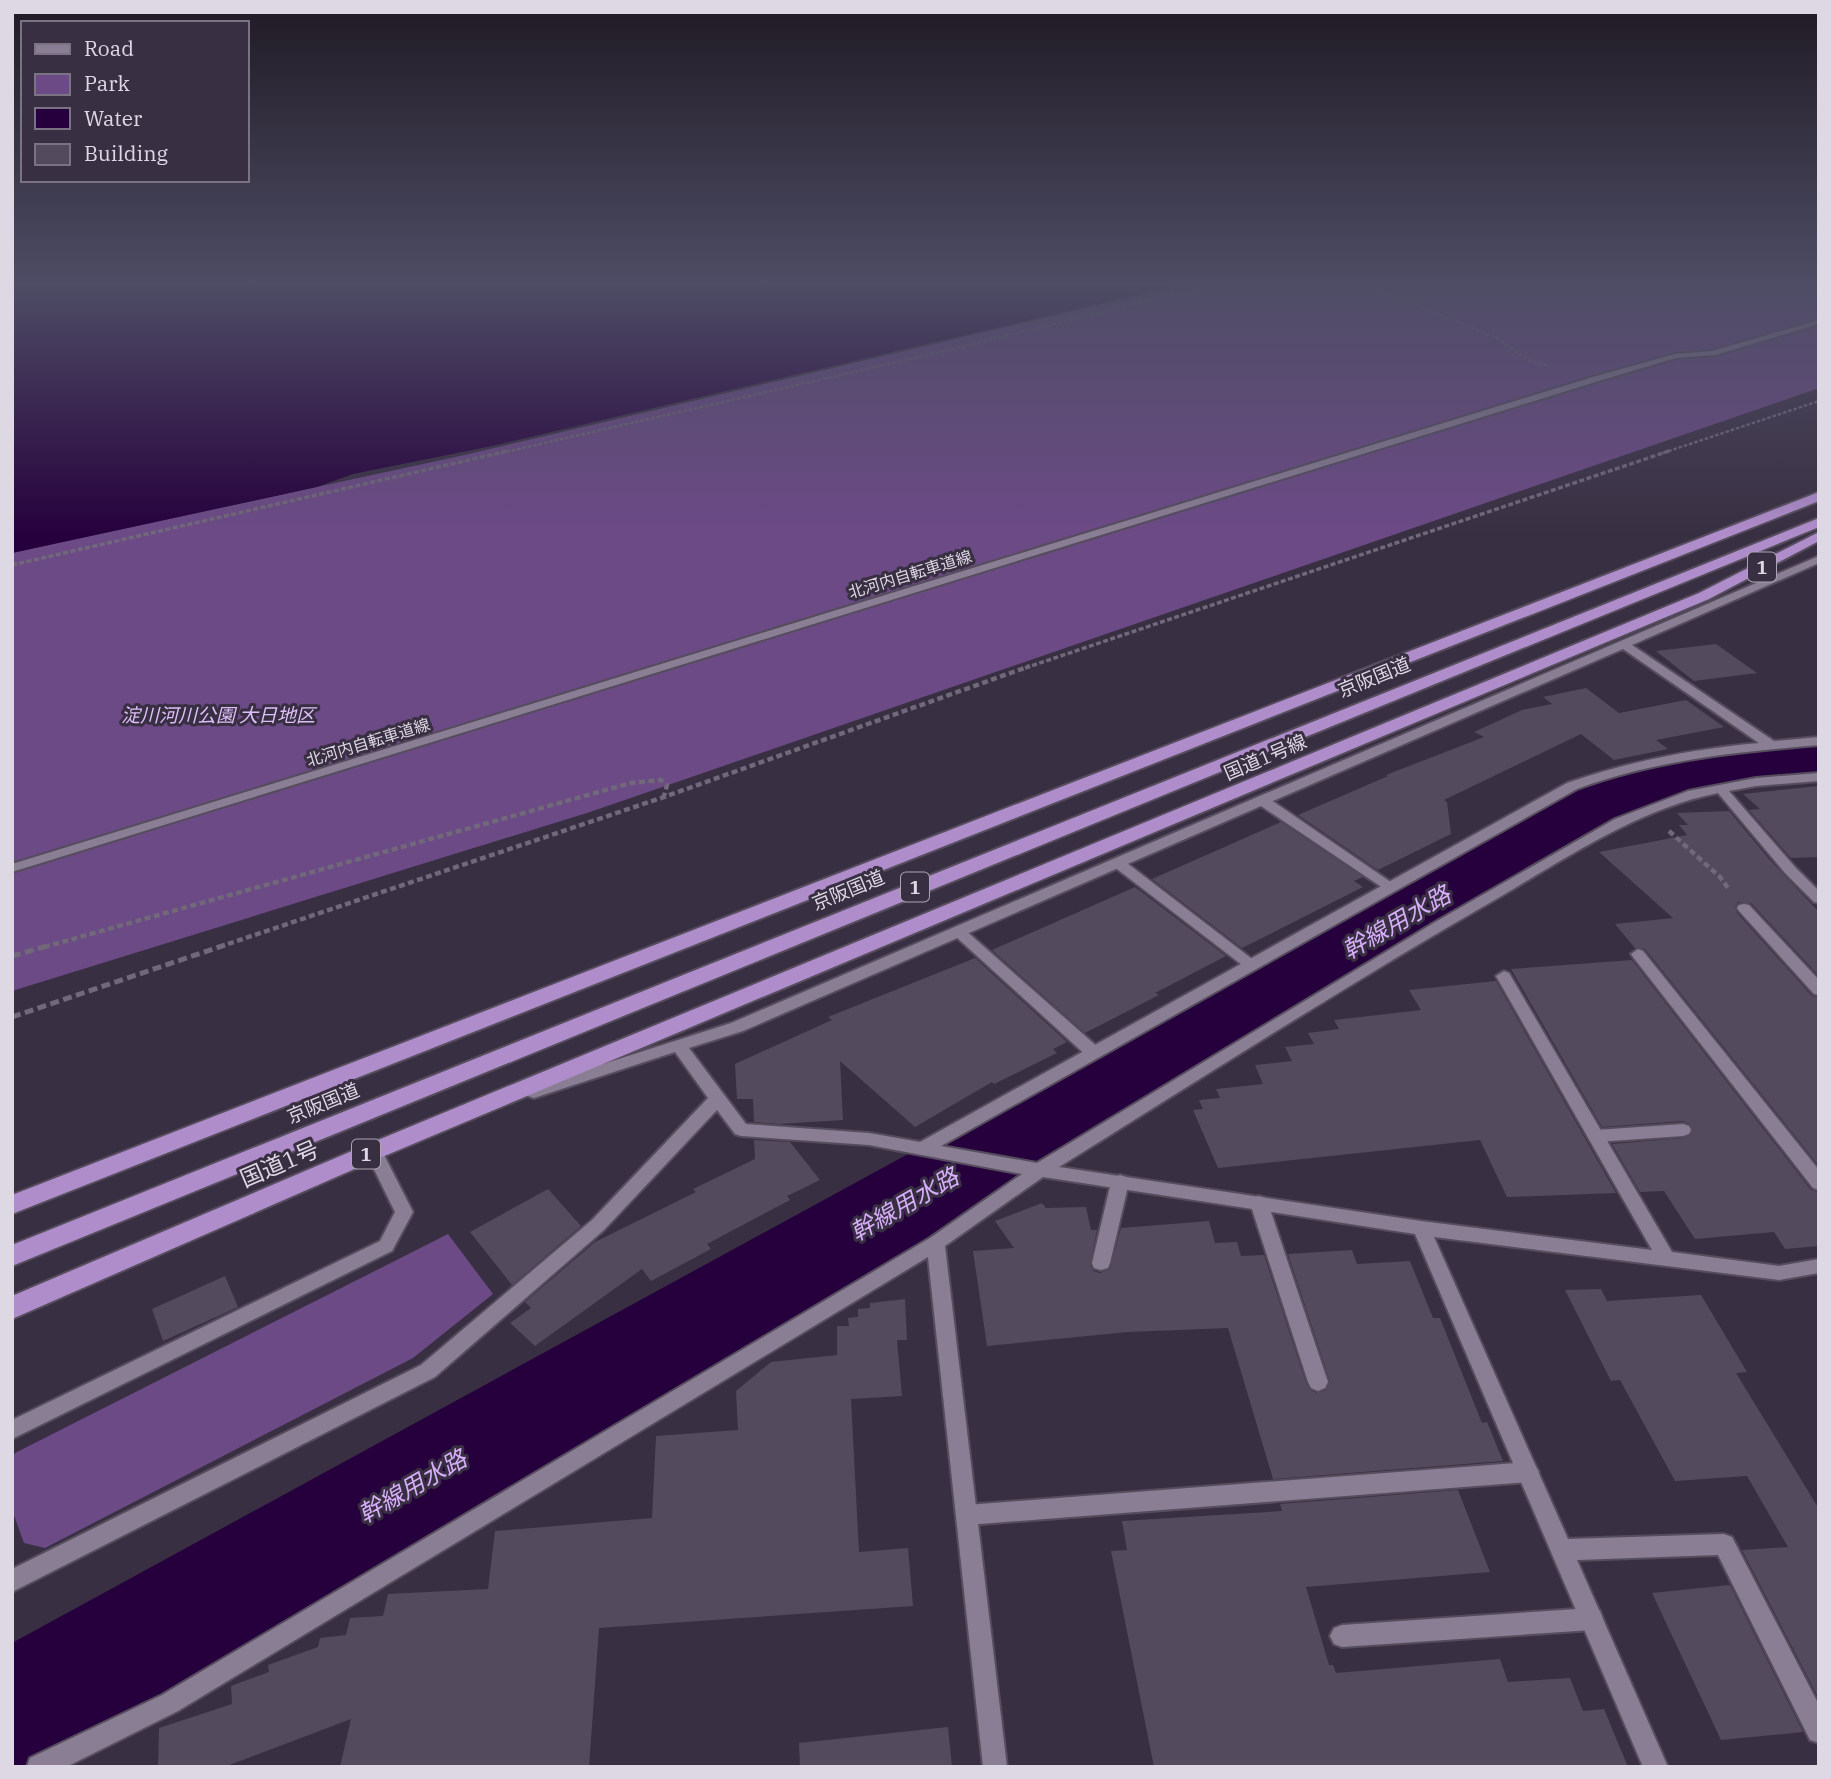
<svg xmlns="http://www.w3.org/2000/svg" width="1831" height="1779" font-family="'IBM Plex Serif','Noto Sans JP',serif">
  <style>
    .green { fill: #6c4a86 }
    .water { fill: #26003d }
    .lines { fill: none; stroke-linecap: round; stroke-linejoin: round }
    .river { fill: #26003d; fill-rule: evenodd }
    .building { fill: #544a5d }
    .service-casing { stroke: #554d5d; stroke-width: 4 }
    .minor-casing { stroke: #554d5d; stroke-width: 4 }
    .trunk-casing { stroke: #554d5d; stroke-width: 4 }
    .path-far3 { stroke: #716879; stroke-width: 2.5; stroke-dasharray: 3.5 2; stroke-linecap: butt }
    .path-far2 { stroke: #716879; stroke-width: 3.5; stroke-dasharray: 5 2.5; stroke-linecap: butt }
    .path-far1 { stroke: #716879; stroke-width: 4.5; stroke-dasharray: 6 3.5; stroke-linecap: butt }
    .path { stroke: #716879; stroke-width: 5; stroke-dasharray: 9 4.5; stroke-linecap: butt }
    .service { fill: #8a7e94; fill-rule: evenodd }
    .minor { fill: #8a7e94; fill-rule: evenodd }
    .trunk { fill: #af8cca; fill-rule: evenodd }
    .labels { text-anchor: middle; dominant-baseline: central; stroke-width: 6; stroke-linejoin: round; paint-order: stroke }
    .far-street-label { font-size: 16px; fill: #ded8e4; stroke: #392f42 }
    .shield { fill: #392f42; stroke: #aca5b3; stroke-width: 2 }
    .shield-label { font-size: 18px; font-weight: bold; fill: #ded8e4 }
    .street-label { font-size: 19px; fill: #ded8e4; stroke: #392f42 }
    .park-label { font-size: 19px; font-style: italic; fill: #ddbef8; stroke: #392f42 }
    .near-street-label { font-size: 23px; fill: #ded8e4; stroke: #392f42 }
    .near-water-label { font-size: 24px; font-style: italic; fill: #d7aefa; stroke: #392f42 }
  </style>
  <rect width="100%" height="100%" fill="#392f42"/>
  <g class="green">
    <path d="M1180,286H1819V388L590,812L12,991V553L460,456Z"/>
    <path d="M448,1234L493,1294L413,1358L45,1548L24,1543L12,1510V1457L15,1453Z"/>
  </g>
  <path class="water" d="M12,286H1173L492,446L353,474L317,487L12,553Z"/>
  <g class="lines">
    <path class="river" d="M1819,740V782L1746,788L1683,797L1636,814L59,1762L46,1767H12V1643L1586,784L1670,757L1746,746Z"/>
  </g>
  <g class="building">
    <path d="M1716,644L1757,673L1694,681L1656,651Z"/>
    <path d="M1586,688L1619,713L1686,700L1724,727L1656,740L1668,749L1614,760L1581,734L1444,800L1447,802L1451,834L1378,870L1298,815L1388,776L1386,775L1484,737L1474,732L1522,710L1552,704L1543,697Z"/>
    <path d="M1819,786V857L1791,858L1749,810L1760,809L1743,794Z"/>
    <path d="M1729,811L1769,859L1819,912V976L1751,903L1738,902L1735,907L1737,913L1812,996L1819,998V1166L1645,949L1635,948L1615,924L1673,918L1599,852L1687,835L1679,825H1688L1677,813Z"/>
    <path d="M1281,822L1363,877L1354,881L1363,887L1242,948L1152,879Z"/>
    <path d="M1135,887L1226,956L1155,993L1159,995L1085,1033L992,950Z"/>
    <path d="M975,958L1067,1042L1053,1049L1057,1053L994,1084L992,1082L915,1127L840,1061L843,1120L779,1124L754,1122L753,1099H737L735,1064L832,1020L828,1017Z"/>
    <path d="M1632,960L1811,1190L1819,1192V1246L1785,1249L1774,1232L1695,1239L1664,1191L1640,1192L1612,1144L1684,1138L1691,1135V1125L1683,1121L1602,1127L1511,969Z"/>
    <path d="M1496,981L1616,1193L1507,1197L1480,1140L1218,1168L1193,1110L1203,1109L1199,1100L1220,1098L1216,1089L1263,1084L1255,1065L1292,1061L1285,1047L1314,1044L1308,1033L1339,1029L1334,1020L1421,1010L1409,990Z"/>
    <path d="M754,1140L790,1142L820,1180L787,1196L790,1200L707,1244L711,1249L651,1281L642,1269L535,1346L510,1323L531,1308L525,1302L595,1242L696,1192L693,1189L755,1159Z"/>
    <path d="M548,1189L581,1226L512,1285L470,1232Z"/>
    <path d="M1042,1203L1046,1208L1086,1207L1091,1230H1097L1090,1264L1093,1271L1100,1273L1110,1269L1121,1228L1209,1221L1215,1243L1237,1242L1241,1256L1264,1255L1306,1383L1310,1390L1317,1393L1326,1390L1330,1381L1288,1254L1352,1250L1357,1264L1410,1261L1433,1318H1440L1482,1423L1487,1422L1503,1461L1273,1479L1228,1328L1128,1332L987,1346L973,1251L1014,1248L995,1221Z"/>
    <path d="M225,1276L238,1307L163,1341L152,1309Z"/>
    <path d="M1601,1289L1607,1301L1701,1295L1747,1372L1736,1373L1819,1509V1699L1742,1550L1788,1547L1747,1476L1675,1481L1620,1380L1611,1381L1565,1290Z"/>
    <path d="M905,1299L907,1340H897L902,1396L851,1399L859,1552L908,1548L913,1606L599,1628L589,1767H340L351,1719L224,1767H158L159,1728L232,1704L231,1686L269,1672L268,1665L318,1647L320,1638L346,1635L350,1618L383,1616L388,1594L488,1589L495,1531L652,1518L656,1436L738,1430L736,1391L771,1362L837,1355V1326H849L848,1318L858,1317V1309L870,1308V1303Z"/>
    <path d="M1458,1490L1490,1572L1306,1587L1329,1665H1333L1336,1673L1500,1659L1508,1682L1570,1678L1583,1711L1604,1709L1628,1767H1154L1111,1551L1127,1550L1122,1521L1282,1511L1280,1504Z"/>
    <path d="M1730,1585L1803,1732L1721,1740L1652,1593Z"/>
    <path d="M948,1727L952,1767H800L799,1743Z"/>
  </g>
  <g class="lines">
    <defs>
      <g id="service">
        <path d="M1263,797L1268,798L1398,887L1391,891L1386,890L1258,804L1257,801L1258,798Z"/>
        <path d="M1118,859L1123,860L1256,962L1258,965L1256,968H1246L1113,866L1111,863L1113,860Z"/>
        <path d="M1744,904L1749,905L1819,980V995L1814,994L1739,911L1737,908L1739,905Z"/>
        <path d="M959,927L964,929L1100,1049L1102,1053L1100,1057H1088L954,935L952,932Z"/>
        <path d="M1683,1124L1689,1126L1691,1130L1689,1134L1683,1136L1596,1142L1590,1140L1588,1136L1590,1132L1596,1130Z"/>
        <path d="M1120,1175L1126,1177L1129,1182L1110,1263L1108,1268L1101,1270L1094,1268L1092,1263L1111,1182L1114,1177Z"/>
        <path d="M1259,1196L1265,1198L1268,1203L1328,1382L1325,1388L1318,1391L1311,1388L1308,1382L1250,1203L1253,1198Z"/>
        <path d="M1528,1462L1535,1465L1539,1472L1535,1479L1528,1482L967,1525L959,1522L956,1515L959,1508L967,1505Z"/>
        <path d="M1592,1608L1600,1611L1603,1619L1600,1627L1592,1630L1342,1647L1334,1644L1330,1636L1334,1628L1342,1625Z"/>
      </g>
      <g id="minor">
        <path d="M1819,320V324L1716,355L1676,358L1602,380L12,872V864L1596,376L1675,354L1712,351Z"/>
        <path d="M1819,556V563L1632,645L1774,741L1819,737V745C1736,752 1655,760 1577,789L941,1146L1037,1163L1437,921L1615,819L1688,791L1756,778L1819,773V781L1756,786L1729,791L1795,867L1819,891V903L1814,902L1785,873L1718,793C1638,809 1568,857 1498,898C1350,983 1205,1076 1059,1167L1421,1221L1652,1250L1496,976L1504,971L1509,973L1672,1252L1779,1266L1819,1259V1273L1779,1280L1434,1237L1568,1539L1724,1534L1732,1537L1819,1705V1743L1810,1740L1718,1555L1577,1560L1668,1767H1643L1415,1234L1043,1177L945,1246L1007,1767H983L928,1257L178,1711L66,1767H27L30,1758L162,1695L930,1238L1022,1174L869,1145L741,1136L735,1134L717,1110L604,1230L435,1377L12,1592V1569L421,1365L592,1220L708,1098L675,1052L534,1098L528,1096L526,1092L528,1088L731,1023ZM1623,649L1759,743C1693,749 1630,761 1567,783L920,1142L869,1133L746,1124L689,1048L743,1031Z"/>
        <path d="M1638,949L1643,951L1819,1170V1190L1813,1188L1633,957L1631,954Z"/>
        <path d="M374,1145L380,1147L413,1212L392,1251L12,1439V1420L380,1241L395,1212L365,1151L368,1147Z"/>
      </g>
      <g id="trunk">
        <path d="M1819,492V501L12,1214V1195Z"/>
        <path d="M1819,518V527L12,1266V1245Z"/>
        <path d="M1819,532V541L1709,599L382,1157L12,1319V1296L366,1145L1699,593Z"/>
      </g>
    </defs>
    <use href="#service" class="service-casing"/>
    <use href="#minor" class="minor-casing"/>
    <use href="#trunk" class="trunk-casing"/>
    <g class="path-far3">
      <path d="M1369,286L1497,338L1528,360L1550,366"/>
      <path d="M501,453L932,354L1209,286"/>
      <path d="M1663,453L1819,401"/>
    </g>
    <g class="path-far2">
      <path d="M12,565L508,451"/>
      <path d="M1025,668L1669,451"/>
    </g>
    <g class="path-far1">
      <path d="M1669,831L1720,877L1728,888"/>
      <path d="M44,947L631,783L661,780L667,785L664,796"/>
      <path d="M219,947L664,797L1030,666"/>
    </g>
    <g class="path">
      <path d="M12,956L51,945"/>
      <path d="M12,1017L225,945"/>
    </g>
    <use href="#service" class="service"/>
    <use href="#minor" class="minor"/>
    <use href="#trunk" class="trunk"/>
  </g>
  <linearGradient id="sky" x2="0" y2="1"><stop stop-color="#1f1a24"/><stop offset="0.53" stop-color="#4e4d65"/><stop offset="1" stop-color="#4e4d65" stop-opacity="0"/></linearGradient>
  <rect width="1831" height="535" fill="url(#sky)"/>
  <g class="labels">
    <g class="far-street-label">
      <text transform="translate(910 574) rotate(-17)">北河内自転車道線</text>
      <text transform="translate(368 742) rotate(-17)">北河内自転車道線</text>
    </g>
    <g class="shield">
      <rect x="1748" y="552.5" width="28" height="29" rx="5"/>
      <rect x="901" y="872.5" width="28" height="29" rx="5"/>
      <rect x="352" y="1139.5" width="28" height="29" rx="5"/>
    </g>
    <g class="shield-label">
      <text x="1762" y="567">1</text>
      <text x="915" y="887">1</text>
      <text x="366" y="1154">1</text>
    </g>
    <g class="street-label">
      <text transform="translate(1374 677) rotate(-22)">京阪国道</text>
      <text transform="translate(1265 757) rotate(-23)">国道1号線</text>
      <text transform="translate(848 890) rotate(-22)">京阪国道</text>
      <text transform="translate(323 1103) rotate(-22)">京阪国道</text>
    </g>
    <g class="park-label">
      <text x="218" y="715">淀川河川公園 大日地区</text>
    </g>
    <g class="near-street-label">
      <text transform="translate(279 1163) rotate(-23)">国道1号</text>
    </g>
    <g class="near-water-label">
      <text transform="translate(1396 922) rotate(-30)">幹線用水路</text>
      <text transform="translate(904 1204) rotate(-30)">幹線用水路</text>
      <text transform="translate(412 1486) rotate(-30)">幹線用水路</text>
    </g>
  </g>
  <rect width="1831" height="1779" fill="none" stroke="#ded8e4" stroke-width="28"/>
  <rect x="21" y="21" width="228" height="161" fill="#392f42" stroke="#7b7383" stroke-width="2"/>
  <rect x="35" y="44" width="35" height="10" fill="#8a7e94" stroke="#7b7383" stroke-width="2"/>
  <text x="84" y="56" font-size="21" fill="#ded8e4">Road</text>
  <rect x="35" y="74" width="35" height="21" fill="#6c4a86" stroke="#7b7383" stroke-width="2"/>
  <text x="84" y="91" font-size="21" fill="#ded8e4">Park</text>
  <rect x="35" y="108" width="35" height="21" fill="#26003d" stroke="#7b7383" stroke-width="2"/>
  <text x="84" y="126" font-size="21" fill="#ded8e4">Water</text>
  <rect x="35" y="144" width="35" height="21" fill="#544a5d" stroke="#7b7383" stroke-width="2"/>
  <text x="84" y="161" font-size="21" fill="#ded8e4">Building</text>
</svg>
